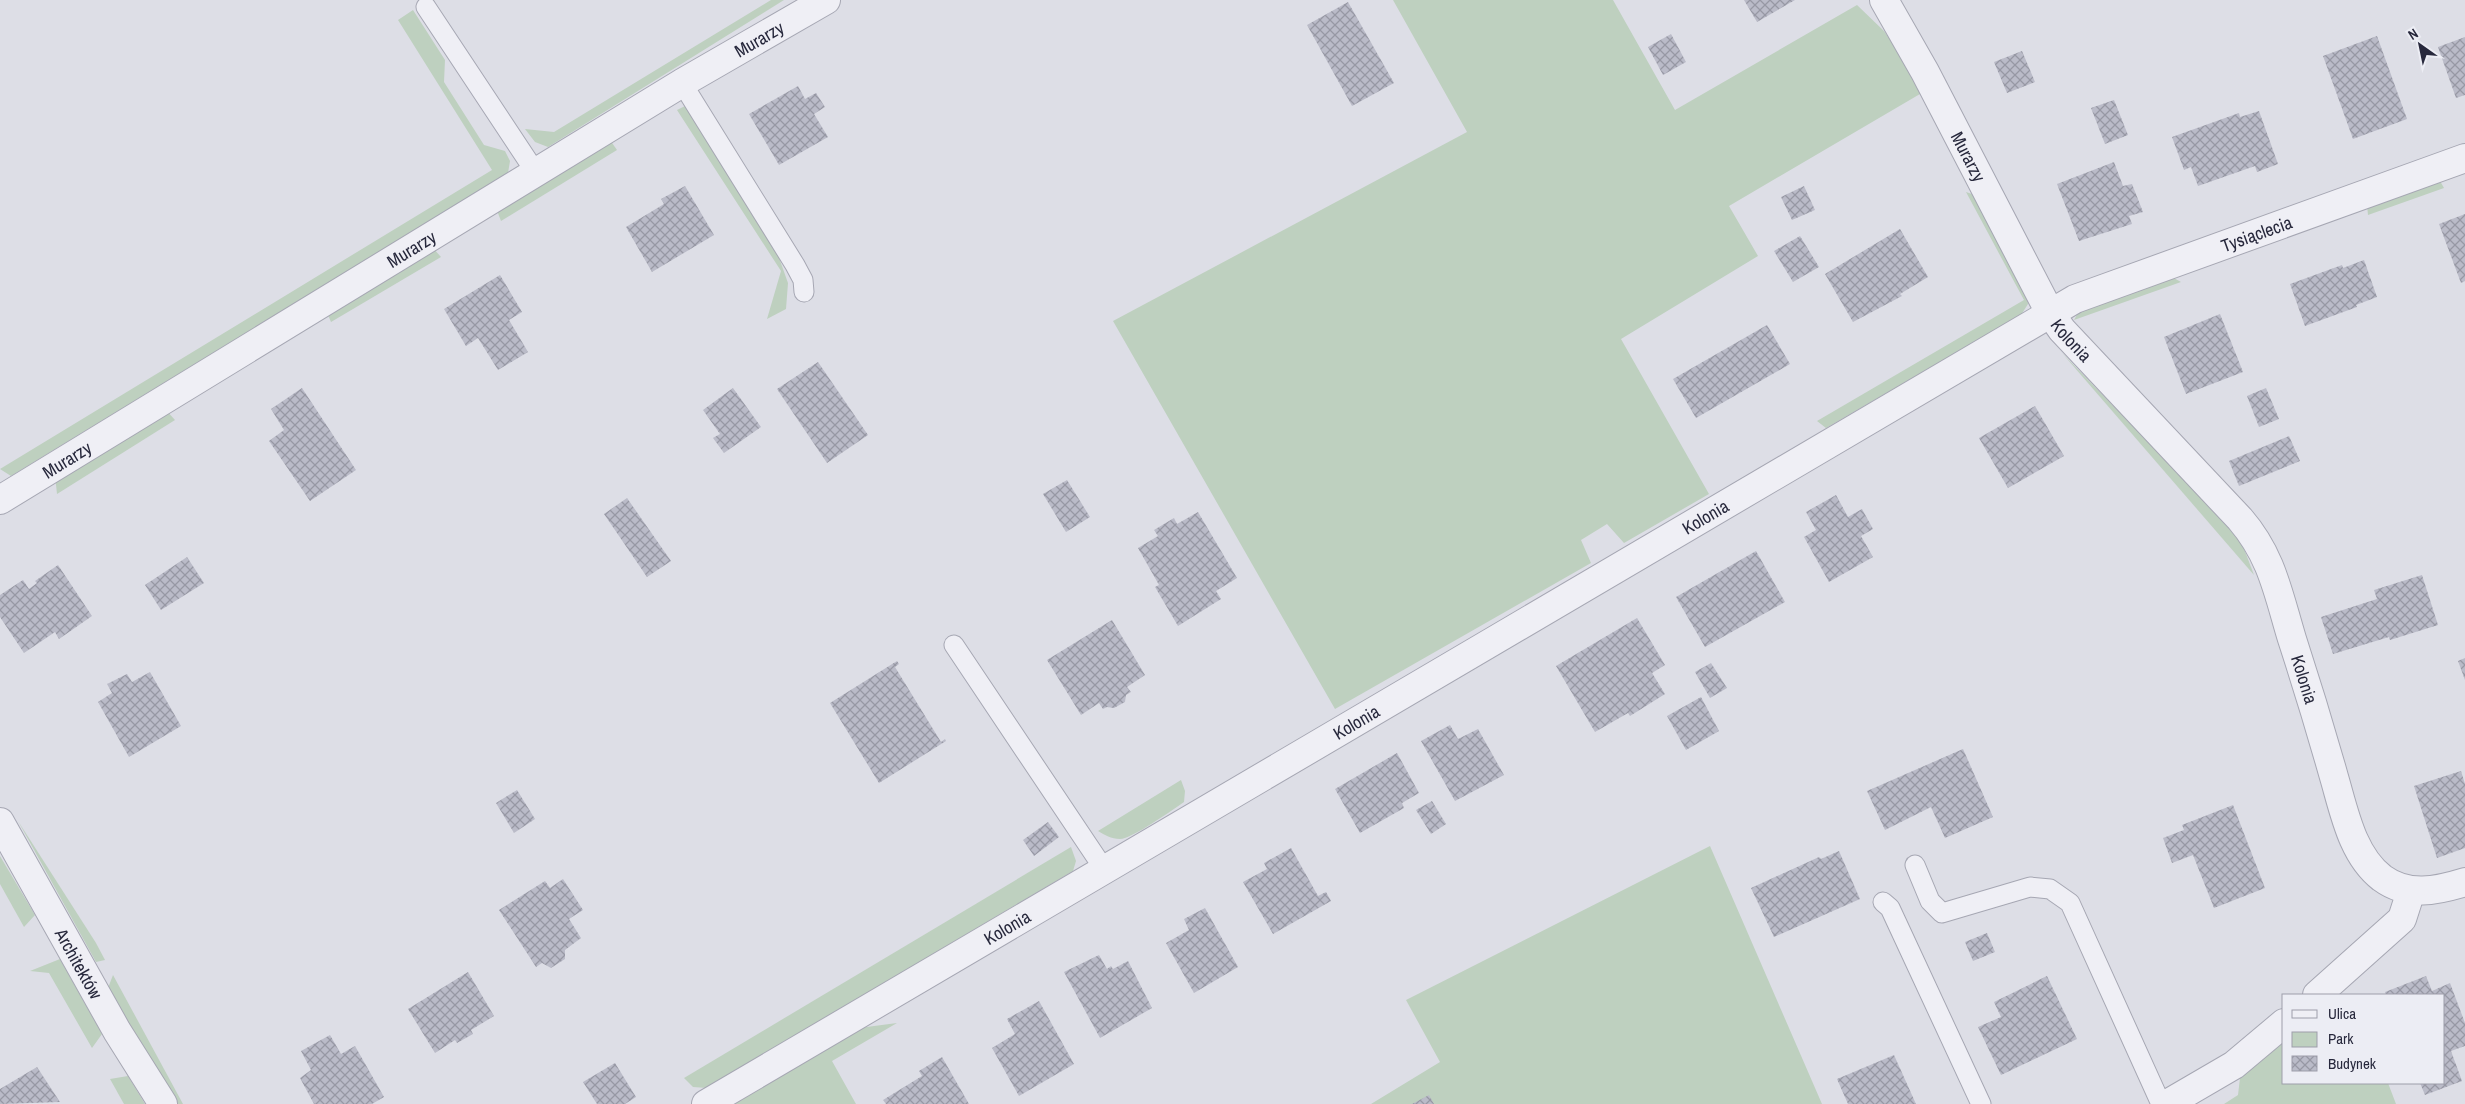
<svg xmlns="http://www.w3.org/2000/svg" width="2465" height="1104" font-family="'Archivo Narrow',sans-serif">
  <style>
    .green { fill: #bed0bf }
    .building { fill: url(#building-cross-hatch) }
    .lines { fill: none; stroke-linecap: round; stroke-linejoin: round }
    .lane-casing { stroke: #a6a7b3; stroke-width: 21 }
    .street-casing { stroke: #a6a7b3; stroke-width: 30 }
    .lane { stroke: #efeff5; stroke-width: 19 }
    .street { stroke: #efeff5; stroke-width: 28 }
    .labels { text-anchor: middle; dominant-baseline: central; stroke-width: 4; stroke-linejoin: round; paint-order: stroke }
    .street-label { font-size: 18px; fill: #27283c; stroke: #ecedf4 }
  </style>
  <defs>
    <pattern id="building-cross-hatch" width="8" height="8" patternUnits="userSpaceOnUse" patternTransform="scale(1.25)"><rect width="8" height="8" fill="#babbc8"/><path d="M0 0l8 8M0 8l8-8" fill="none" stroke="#9798a4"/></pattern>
  </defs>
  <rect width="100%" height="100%" fill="#dddee6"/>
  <g class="green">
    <path d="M771,0H784L548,147L535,142L525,129L554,132Z"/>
    <path d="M1393,0H1613L1675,110L1857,5L1884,31L1903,59L1920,94L1729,206L1758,256L1621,339L1709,494L1624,543L1607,524L1581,540L1591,563L1335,709L1113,321L1467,132Z"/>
    <path d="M413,10L445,60L444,82L484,145L505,151L510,161L508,173L11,476L0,469L492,170L398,20Z"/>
    <path d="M685,106L777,252L788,283L786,309L767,319L781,271L677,110Z"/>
    <path d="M610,140L617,150L501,221L496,208Z"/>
    <path d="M2440,181L2444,188L2368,215L2367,205Z"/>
    <path d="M1966,192L1975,195L2027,295L2028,304L2021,315L1826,428L1817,421L2024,300Z"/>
    <path d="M432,247L441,257L331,322L326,310Z"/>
    <path d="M2172,277L2181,282L2074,320L2079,311Z"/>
    <path d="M2062,353L2223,519L2243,546L2254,575Z"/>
    <path d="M165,409L175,420L57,494L55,475Z"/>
    <path d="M1181,780L1185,791L1184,802C1172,810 1132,839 1120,839C1111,839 1105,835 1098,831Z"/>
    <path d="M18,821L96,943L105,960L96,962Z"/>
    <path d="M1710,846L1822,1104H1371L1440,1062L1406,1000Z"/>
    <path d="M1071,847L1076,861L1073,871L707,1088L693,1087L684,1078Z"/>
    <path d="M0,856L35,915L24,927L0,884Z"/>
    <path d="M60,959L102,1034L92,1048L49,973L30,971Z"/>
    <path d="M113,975L183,1104H176L108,988Z"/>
    <path d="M897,1023L832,1061L856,1104H734L859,1028Z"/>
    <path d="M2284,1040V1083H2388L2396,1104H2224L2238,1095L2240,1078Z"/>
    <path d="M128,1076L145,1104H124L110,1079Z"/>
  </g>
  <g class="building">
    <path d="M1744,0H1795L1757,22Z"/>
    <path d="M1348,2L1394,83L1352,106L1307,25Z"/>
    <path d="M1671,34L1686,62L1663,75L1648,47Z"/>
    <path d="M2377,36L2407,119L2353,139L2323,56Z"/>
    <path d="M2465,37V95L2456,98L2438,47Z"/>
    <path d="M2022,51L2035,82L2007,93L1994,62Z"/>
    <path d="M798,86L805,99L816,93L825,107L814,114L828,137L779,165L749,114Z"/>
    <path d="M2114,100L2128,135L2105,144L2091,108Z"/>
    <path d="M2259,111L2278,164L2257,172L2255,166L2198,186L2191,167L2184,170L2172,137L2239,113L2240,117Z"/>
    <path d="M2114,162L2123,186L2132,184L2143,212L2129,216L2132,224L2079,241L2057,184Z"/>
    <path d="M685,186L714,235L652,272L626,227L664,204L661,199Z"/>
    <path d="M1804,186L1815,210L1792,220L1781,197Z"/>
    <path d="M2465,214V281L2461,283L2439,224Z"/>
    <path d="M1900,229L1928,277L1900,294L1902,296L1853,322L1825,274Z"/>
    <path d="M1800,236L1819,267L1793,282L1774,251Z"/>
    <path d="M2364,260L2377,297L2356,305L2357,307L2305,326L2290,284L2342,265L2343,268Z"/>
    <path d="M500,275L522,312L509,320L528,352L498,370L478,338L466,346L444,309Z"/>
    <path d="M2220,314L2243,372L2186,394L2164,337Z"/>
    <path d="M1767,325L1790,364L1696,418L1673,379Z"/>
    <path d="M818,362L868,435L827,463L777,389Z"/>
    <path d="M302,388L356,470L310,501L269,441L284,430L271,409Z"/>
    <path d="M733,388L761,427L724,453L713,438L720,434L703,410Z"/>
    <path d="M2266,388L2279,419L2259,427L2247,396Z"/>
    <path d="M2035,406L2064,456L2008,488L1979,438Z"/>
    <path d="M2289,436L2300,461L2239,486L2229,461Z"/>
    <path d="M1067,480L1090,517L1066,532L1043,494Z"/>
    <path d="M1836,495L1848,517L1862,509L1873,529L1861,536L1873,557L1829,582L1804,537L1816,530L1806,512Z"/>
    <path d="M627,498L671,561L647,577L604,514Z"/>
    <path d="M1198,512L1237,578L1216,591L1221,599L1178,626L1155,587L1159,585L1138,548L1158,536L1154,530L1174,518L1177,524Z"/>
    <path d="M1756,551L1785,602L1705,647L1676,597Z"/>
    <path d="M187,557L204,583L161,610L145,585Z"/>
    <path d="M58,565L92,616L59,639L55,632L24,653L0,617V595L23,580L29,589L37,583L35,581Z"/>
    <path d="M2422,575L2438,625L2390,640L2389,637L2333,654L2321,617L2377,599L2374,590Z"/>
    <path d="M1637,618L1665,665L1652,673L1665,694L1630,716L1628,713L1595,732L1556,666Z"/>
    <path d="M1112,620L1145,675L1127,687L1131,692L1126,695L1125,702L1114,708L1107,707L1103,709L1099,703L1081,715L1047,660Z"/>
    <path d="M2465,658V680L2458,661Z"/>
    <path d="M897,661L899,664L895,667L941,742L945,739L946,741L879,783L830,703Z"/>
    <path d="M1711,663L1727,688L1710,698L1695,672Z"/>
    <path d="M150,672L181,726L129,757L98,702L112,693L107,684L127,674L132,682Z"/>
    <path d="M1701,697L1719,731L1686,750L1667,716Z"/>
    <path d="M1450,725L1458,739L1478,729L1504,775L1455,801L1421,741Z"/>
    <path d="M1963,749L1993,817L1945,838L1931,807L1885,830L1867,791Z"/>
    <path d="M1397,753L1419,793L1402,803L1404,808L1360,833L1335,789Z"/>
    <path d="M2461,771L2465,784V848L2437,858L2414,786Z"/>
    <path d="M517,790L535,819L514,833L496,803Z"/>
    <path d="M1432,801L1446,824L1431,834L1416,810Z"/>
    <path d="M2233,805L2265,888L2214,908L2193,855L2172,863L2163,838L2184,830L2182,825Z"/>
    <path d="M1048,822L1059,837L1034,856L1023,840Z"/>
    <path d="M1291,848L1318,896L1326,892L1331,901L1273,934L1243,882L1267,869L1264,863Z"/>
    <path d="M1839,851L1860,899L1774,937L1751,888L1819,857L1821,859Z"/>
    <path d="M563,879L583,910L569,919L581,938L565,950V959L551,968L542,963L536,967L499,910L545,881L550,888Z"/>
    <path d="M1205,908L1238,967L1194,993L1166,943L1189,930L1184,919Z"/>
    <path d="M1987,933L1995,952L1973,961L1965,942Z"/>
    <path d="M1099,955L1107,969L1111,966L1113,969L1128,961L1152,1008L1100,1038L1064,972Z"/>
    <path d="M468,972L494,1016L471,1030L473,1034L457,1043L455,1040L435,1053L408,1009Z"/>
    <path d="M2047,976L2077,1039L2001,1075L1978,1027L2001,1017L1994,1002Z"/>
    <path d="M2426,976L2432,991L2450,983L2465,1023V1046L2451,1051L2462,1081L2425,1095L2420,1083H2444V995H2386L2385,992Z"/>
    <path d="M1039,1001L1074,1064L1019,1096L992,1048L1015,1034L1007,1019Z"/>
    <path d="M330,1035L341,1054L355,1046L384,1097L372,1104H314L300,1078L311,1070L301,1051Z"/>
    <path d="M1894,1055L1916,1104H1848L1837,1079Z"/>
    <path d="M942,1057L969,1104H886L883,1100L922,1076L919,1071Z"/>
    <path d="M615,1063L636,1097L625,1104H597L583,1082Z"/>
    <path d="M37,1067L60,1102L0,1104V1089Z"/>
    <path d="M1429,1095L1434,1104H1412Z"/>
  </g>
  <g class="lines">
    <defs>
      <g id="lane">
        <path d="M426,7L536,173"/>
        <path d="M682,83L795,265L803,280L804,292"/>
        <path d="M954,645L1104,869"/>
        <path d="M1915,865L1930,901L1942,913L2030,887L2050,889L2070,903L2161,1104"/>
        <path d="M1883,902L1890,908L1981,1104"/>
      </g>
      <g id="street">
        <path id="s1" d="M1884,0L1925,72L2050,313L2062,330L2240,519C2272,556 2278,593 2292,639C2307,685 2321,731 2334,777C2344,811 2352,855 2382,878C2408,897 2436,891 2465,882"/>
        <path id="s2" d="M0,500L682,83L826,0"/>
        <path id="s3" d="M0,822L117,1031L163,1104"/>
        <path d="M2317,995L2402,919L2411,891"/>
        <path id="s4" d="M706,1104L2075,299L2465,158"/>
        <path d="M2167,1104L2234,1065L2284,1023"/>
      </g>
    </defs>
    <use href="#lane" class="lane-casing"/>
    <use href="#street" class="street-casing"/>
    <use href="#lane" class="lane"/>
    <use href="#street" class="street"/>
  </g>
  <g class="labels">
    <g class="street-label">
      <text stroke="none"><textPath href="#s2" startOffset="888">Murarzy</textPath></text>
      <text stroke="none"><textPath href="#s1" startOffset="178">Murarzy</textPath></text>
      <text stroke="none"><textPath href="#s4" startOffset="1781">Tysiąclecia</textPath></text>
      <text stroke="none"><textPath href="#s2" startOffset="482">Murarzy</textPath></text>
      <text stroke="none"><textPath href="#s1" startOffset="389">Kolonia</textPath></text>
      <text stroke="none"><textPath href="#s2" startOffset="78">Murarzy</textPath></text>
      <text stroke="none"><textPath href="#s4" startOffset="1159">Kolonia</textPath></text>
      <text stroke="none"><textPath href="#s1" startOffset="809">Kolonia</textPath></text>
      <text stroke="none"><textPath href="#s4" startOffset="754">Kolonia</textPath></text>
      <text stroke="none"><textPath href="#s4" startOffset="349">Kolonia</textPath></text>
      <text stroke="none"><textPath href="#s3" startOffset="162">Architektów</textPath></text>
    </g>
  </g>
  <rect x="2282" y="994" width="162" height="90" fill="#ecedf4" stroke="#9d9eaa"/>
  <rect x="2292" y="1010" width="25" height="8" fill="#efeff5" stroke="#9d9eaa"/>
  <text x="2328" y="1019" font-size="15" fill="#27283c">Ulica</text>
  <rect x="2292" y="1032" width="25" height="15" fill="#bed0bf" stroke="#9d9eaa"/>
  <text x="2328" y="1044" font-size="15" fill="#27283c">Park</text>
  <rect x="2292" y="1056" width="25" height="15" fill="url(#building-cross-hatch)" stroke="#9d9eaa"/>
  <text x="2328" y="1069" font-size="15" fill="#27283c">Budynek</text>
  <g transform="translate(2420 45) rotate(327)" stroke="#ecedf4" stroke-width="4" paint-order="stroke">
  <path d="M0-4L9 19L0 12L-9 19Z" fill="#27283c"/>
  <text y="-8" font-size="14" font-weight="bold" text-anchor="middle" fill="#27283c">N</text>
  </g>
</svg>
